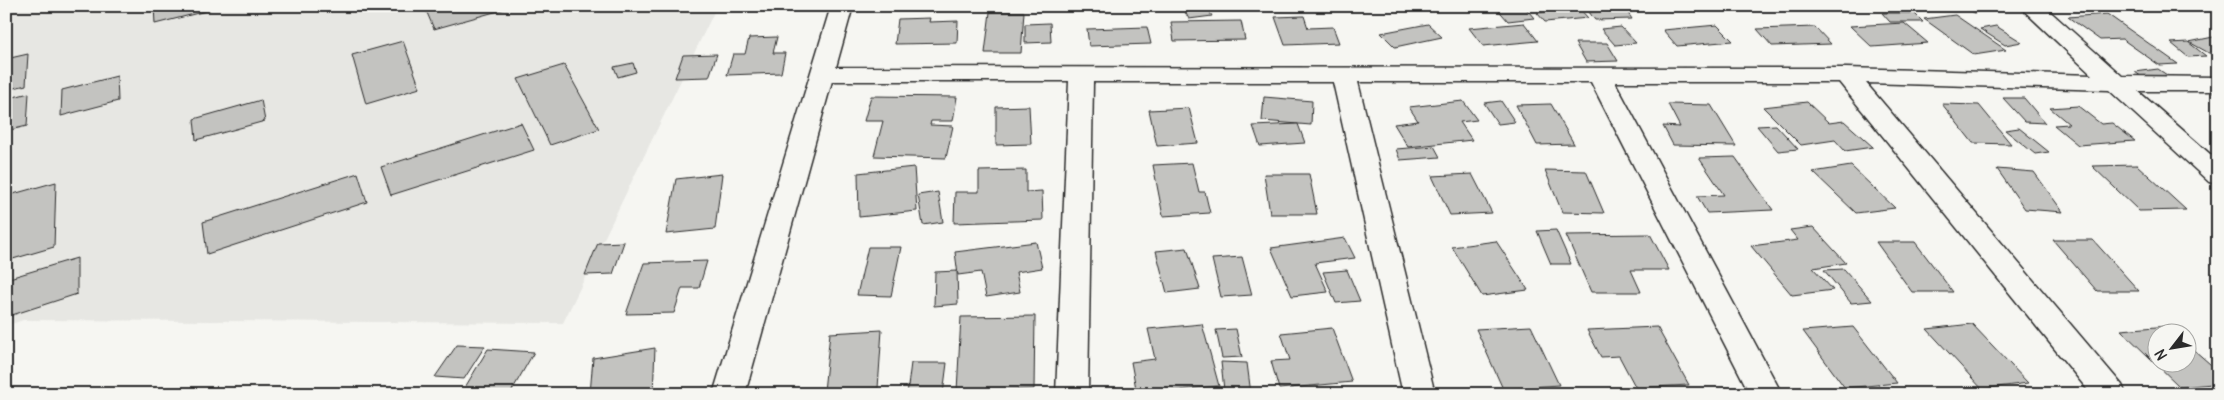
<svg xmlns="http://www.w3.org/2000/svg" width="2224" height="400" font-family="Delius,sans-serif">
  <style>
    .built { fill: #e7e7e3 }
    .building { fill: #c3c3c0; stroke: #2b2b2b }
    .lines { fill: none; stroke-linecap: round; stroke-linejoin: round }
    .minor-casing { stroke: #2b2b2b; stroke-width: 3 }
    .minor { fill: #f6f6f2; fill-rule: evenodd }
  </style>
  <rect width="100%" height="100%" fill="#f6f6f2"/>
  <filter id="ink" filterUnits="userSpaceOnUse"><feTurbulence type="fractalNoise" baseFrequency=".02" numOctaves="2"/><feDisplacementMap in="SourceGraphic" scale="10" xChannelSelector="R" yChannelSelector="G"/><feConvolveMatrix kernelMatrix="1 2 1 2 8 2 1 2 1" color-interpolation-filters="sRGB"/></filter>
  <g filter="url(#ink)">
    <path class="built" d="M6,6H717L563,323L23,320L6,326Z"/>
    <g class="building">
      <path d="M154,6H210V10L155,24Z"/>
      <path d="M433,6H516L434,29L425,8Z"/>
      <path d="M1278,6H1305L1306,7L1280,10Z"/>
      <path d="M1495,6H1524L1534,18L1508,21Z"/>
      <path d="M1932,6H1952L1957,11H1938Z"/>
      <path d="M1961,6H1984L1987,7L1975,13Z"/>
      <path d="M1579,8L1588,18L1545,22L1537,13Z"/>
      <path d="M1208,9L1212,16L1189,19L1185,12Z"/>
      <path d="M1626,10L1632,19L1595,20L1589,12Z"/>
      <path d="M990,12H1024L1021,53H985Z"/>
      <path d="M1882,13H1914L1923,22H1890Z"/>
      <path d="M2107,14L2178,64L2159,65L2122,39L2100,40L2068,17Z"/>
      <path d="M1955,15L2006,50L1974,55L1924,19Z"/>
      <path d="M1304,16L1308,28L1333,27L1339,43L1285,45L1275,17Z"/>
      <path d="M930,18L929,22L958,21L957,43L895,44L898,19Z"/>
      <path d="M1241,21L1245,40L1174,41L1171,22Z"/>
      <path d="M1050,23L1051,42L1025,43V24Z"/>
      <path d="M1524,23L1538,41L1483,46L1469,28Z"/>
      <path d="M1904,23L1928,43L1872,47L1850,26Z"/>
      <path d="M1428,24L1442,37L1395,47L1381,33Z"/>
      <path d="M1717,25L1733,41L1677,46L1663,30Z"/>
      <path d="M1996,26L2022,42L2005,45L1980,29Z"/>
      <path d="M1147,27L1151,44L1089,46L1087,29Z"/>
      <path d="M1621,27L1636,43L1615,45L1601,29Z"/>
      <path d="M1815,27L1831,44L1772,46L1757,29Z"/>
      <path d="M2218,36V58L2189,42Z"/>
      <path d="M777,37L773,53H785L781,73L727,75L733,54H745L749,38Z"/>
      <path d="M403,41L420,88L366,104L352,55Z"/>
      <path d="M2188,42L2206,56L2188,57L2171,43Z"/>
      <path d="M1575,43H1607L1618,61L1586,62Z"/>
      <path d="M28,54L26,85L6,90V59Z"/>
      <path d="M717,54L709,77L675,78L683,55Z"/>
      <path d="M633,63L636,72L618,77L614,67Z"/>
      <path d="M564,65L599,129L550,145L518,79Z"/>
      <path d="M2158,69L2176,81L2152,84L2135,72Z"/>
      <path d="M117,76L118,101L61,116L62,90Z"/>
      <path d="M29,93L27,126L6,131V99Z"/>
      <path d="M871,96L957,97L953,121H931L930,125L953,126L946,158L874,156L883,121H864Z"/>
      <path d="M1264,97L1312,101L1311,125L1262,121Z"/>
      <path d="M2003,98H2024L2045,123L2025,122Z"/>
      <path d="M261,100L265,121L196,140L194,119Z"/>
      <path d="M1463,101L1477,120L1460,122L1472,140L1408,147L1394,124L1418,121L1409,107Z"/>
      <path d="M1501,101L1515,122L1498,124L1484,103Z"/>
      <path d="M1807,102L1829,123L1844,121L1873,147L1845,151L1835,140L1801,145L1763,107Z"/>
      <path d="M1551,104L1574,144L1537,145L1516,105Z"/>
      <path d="M1668,104L1711,105L1736,146L1673,145L1663,126L1680,127Z"/>
      <path d="M1942,104L1979,105L2011,144L1973,143Z"/>
      <path d="M1029,106L1031,144L996,145V107Z"/>
      <path d="M2078,106L2101,124L2112,123L2135,141L2078,145L2054,125L2069,124L2050,108Z"/>
      <path d="M1189,108L1198,143L1157,146L1149,110Z"/>
      <path d="M521,123L534,150L391,195L381,167Z"/>
      <path d="M1298,124L1305,143L1260,146L1253,126Z"/>
      <path d="M1776,125L1798,149L1778,151L1757,126Z"/>
      <path d="M2019,128L2049,152L2035,154L2005,130Z"/>
      <path d="M1434,146L1440,157L1400,160L1396,149Z"/>
      <path d="M1735,157L1773,210L1707,213L1697,196L1724,195L1699,158Z"/>
      <path d="M1192,163L1199,192H1205L1210,213L1163,216L1153,165Z"/>
      <path d="M2137,165L2186,210L2139,211L2092,166Z"/>
      <path d="M1851,166L1895,208L1856,213L1813,172Z"/>
      <path d="M914,167L917,211L859,217L858,173Z"/>
      <path d="M1997,169L2034,172L2063,212L2025,209Z"/>
      <path d="M1026,170V192L1042,191L1043,220L954,223L955,192H979V171Z"/>
      <path d="M1545,170L1586,171L1604,213L1562,212Z"/>
      <path d="M358,173L367,202L207,254L203,222Z"/>
      <path d="M722,174L715,229L666,234L676,179Z"/>
      <path d="M1264,174H1309L1317,214H1270Z"/>
      <path d="M1472,174L1492,213L1450,215L1432,176Z"/>
      <path d="M56,182L54,247L6,261V196Z"/>
      <path d="M938,192L943,222L923,225L918,195Z"/>
      <path d="M1813,227L1846,263L1813,268L1833,290L1792,295L1751,246L1798,240L1790,230Z"/>
      <path d="M1556,230L1571,264H1551L1537,231Z"/>
      <path d="M1650,234L1669,270H1631L1641,292H1591L1566,235Z"/>
      <path d="M1345,238L1355,258L1315,263L1328,292L1292,296L1271,248Z"/>
      <path d="M2053,240H2093L2139,291H2097Z"/>
      <path d="M1496,241L1528,290L1482,296L1452,247Z"/>
      <path d="M624,242L613,274L585,275L598,243Z"/>
      <path d="M1036,242L1042,268L1016,272L1020,292L986,297L981,272L958,275L955,252Z"/>
      <path d="M1876,242H1915L1953,292H1912Z"/>
      <path d="M868,247H901L891,296L857,295Z"/>
      <path d="M1187,248L1200,289L1167,293L1156,251Z"/>
      <path d="M1242,257L1252,295L1221,297L1212,259Z"/>
      <path d="M77,258V294L6,317V279Z"/>
      <path d="M707,261L699,288H682L674,313L626,314L644,263Z"/>
      <path d="M1844,269L1872,301L1851,303L1824,270Z"/>
      <path d="M1347,270L1360,301L1336,303L1323,272Z"/>
      <path d="M957,271L958,304L934,306L935,272Z"/>
      <path d="M1035,316L1034,389L957,391L961,317Z"/>
      <path d="M1202,324L1219,386L1137,394L1131,362L1155,359L1148,329Z"/>
      <path d="M1972,324L2028,383L1982,389L1927,329Z"/>
      <path d="M1531,326L1559,385L1503,389L1476,329Z"/>
      <path d="M2168,326L2175,332H2156V362H2186V343L2218,371V390L2212,384L2180,387L2121,330Z"/>
      <path d="M1657,327L1689,385L1636,388L1619,356L1601,357L1587,330Z"/>
      <path d="M1853,327L1897,383L1845,388L1803,331Z"/>
      <path d="M1332,328L1352,382L1279,389L1271,361L1290,360L1281,333Z"/>
      <path d="M1236,329L1242,357L1222,358L1216,330Z"/>
      <path d="M882,330L878,388L824,391L830,333Z"/>
      <path d="M457,345L485,346L464,379L435,377Z"/>
      <path d="M655,348L653,394H590L593,358Z"/>
      <path d="M488,349L534,352L510,394H461Z"/>
      <path d="M1221,362L1247,363L1251,394H1182V391L1224,390Z"/>
      <path d="M911,363H947L943,394H907Z"/>
      <path d="M2157,388L2214,391L2216,394H2161Z"/>
    </g>
    <g class="lines">
      <defs>
        <path id="minor" d="M831,6H853L836,67L1846,68L2092,75L2019,6H2044L2122,76L2218,77V91H2138L2218,161V184L2209,182L2109,90L1866,83L2122,385L2126,394H2091L1839,82H1615L1782,394H1750L1591,82H1358L1435,394H1403L1333,82H1093L1088,394H1056L1069,81H832L745,394H713Z"/>
      </defs>
      <use href="#minor" class="minor-casing"/>
      <use href="#minor" class="minor"/>
    </g>
  </g>
  <rect width="2224" height="400" fill="none" stroke="#f6f6f2" stroke-width="25"/>
  <rect x="12" y="12" width="2199" height="375" fill="none" stroke="#2b2b2b" stroke-width="2" filter="url(#ink)"/>
  <g transform="translate(2172 348) rotate(239)"><circle r="24" fill="#f6f6f2" stroke="#a5a5a2"/>
  <path d="M0-4L9 19L0 12L-9 19Z" fill="#2b2b2b"/>
  <text y="-8" font-size="14" font-weight="bold" text-anchor="middle" fill="#2b2b2b">N</text>
  </g>
</svg>
